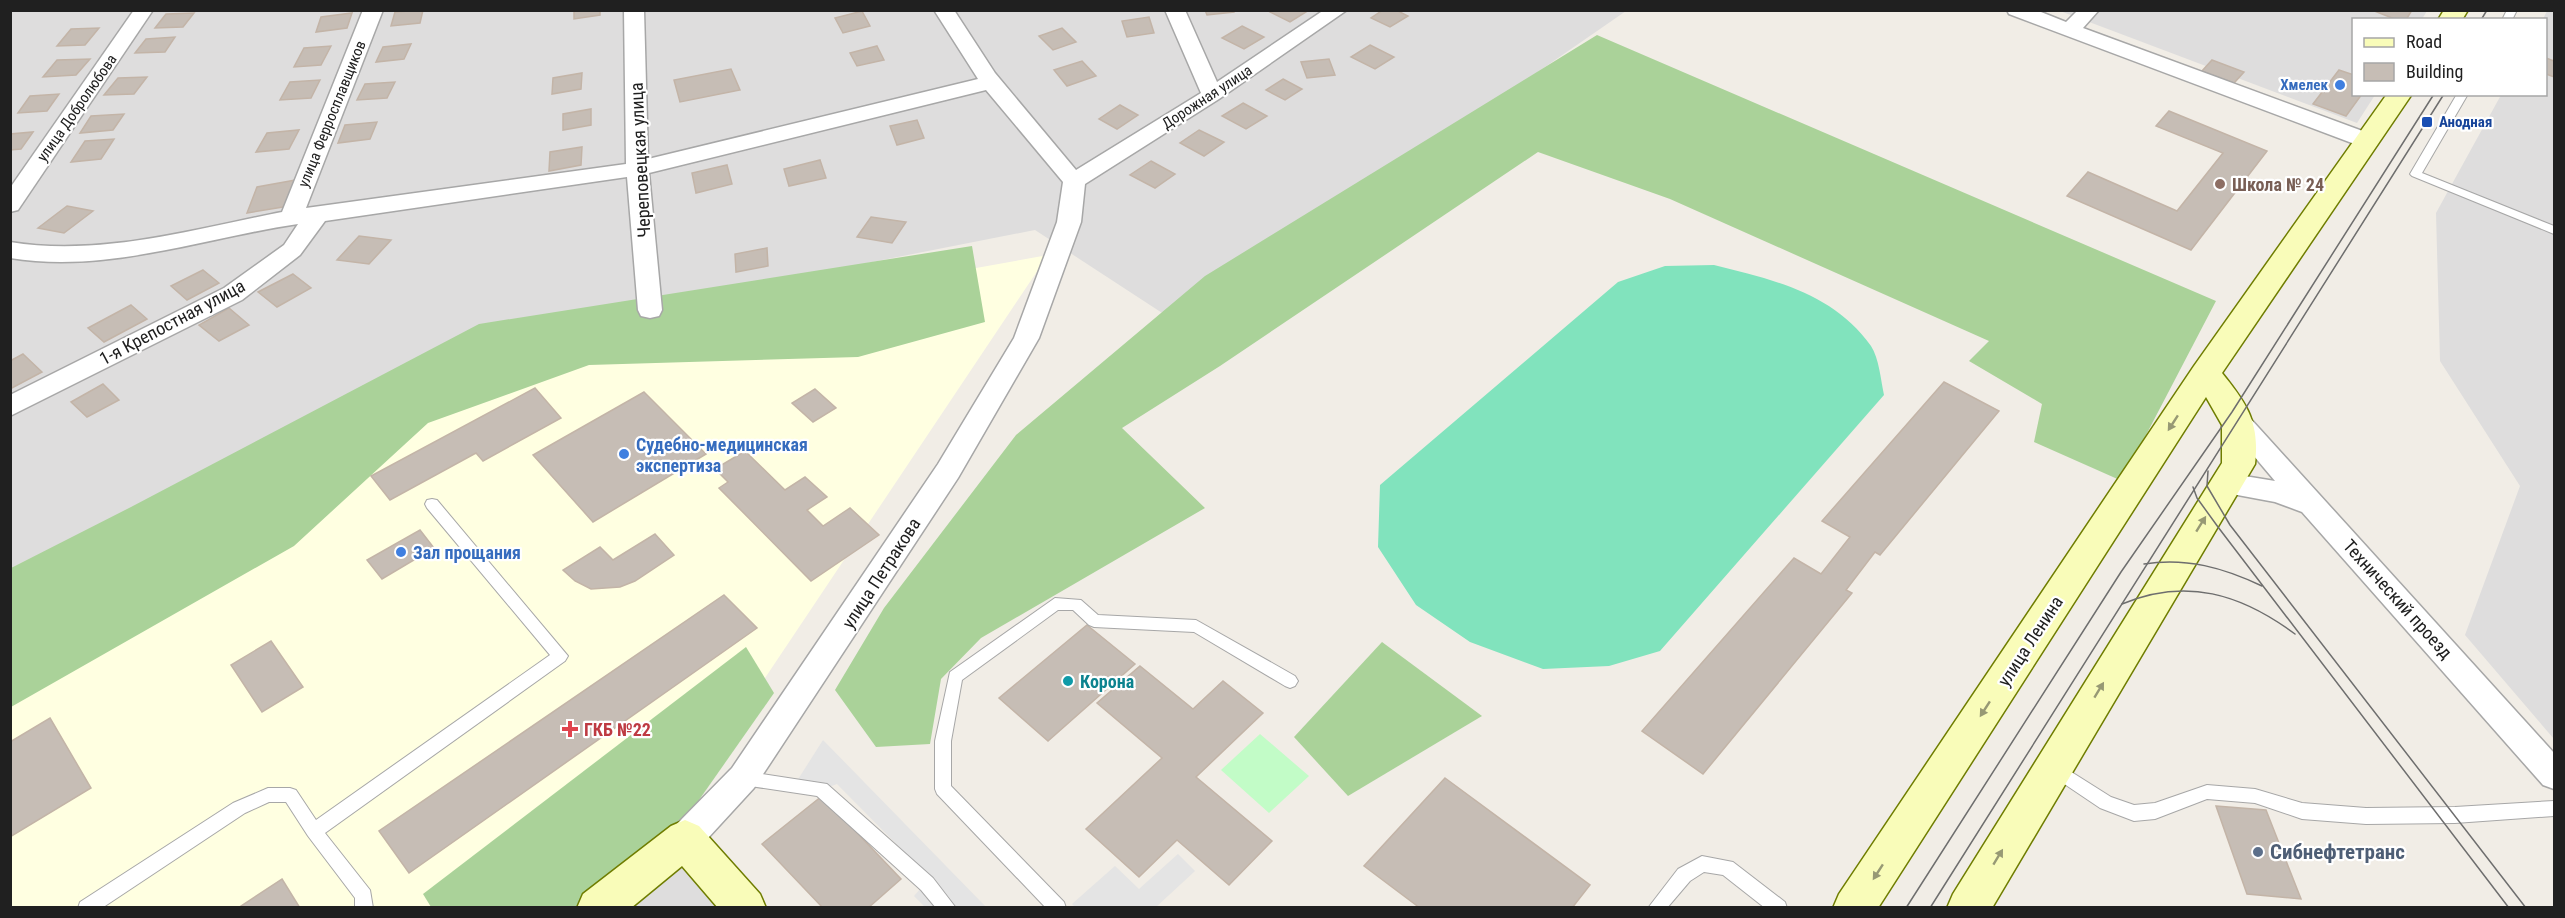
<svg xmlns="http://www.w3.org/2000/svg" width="2565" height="918" font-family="'Roboto Condensed',sans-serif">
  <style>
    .residential { fill: #dedddd }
    .education { fill: #ffffe1 }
    .forest { fill: #aad299 }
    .park { fill: #c2fcc7 }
    .pitch { fill: #81e3bd }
    .parking { fill: #e4e4e4 }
    .building { fill: #c6bdb5; stroke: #c3b4a7; stroke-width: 1.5 }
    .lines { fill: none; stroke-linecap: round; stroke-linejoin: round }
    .lane-casing { stroke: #a7a7a7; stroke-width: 2 }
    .street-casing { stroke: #a7a7a7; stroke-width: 3 }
    .secondary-casing { stroke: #6f7d00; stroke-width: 3 }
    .lane { fill: #fff; fill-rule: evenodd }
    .street { fill: #fff; fill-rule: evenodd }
    .secondary { fill: #f9fcb9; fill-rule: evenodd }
    .tram { stroke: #6e6e6e; stroke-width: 1.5 }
    .oneway { fill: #979974 }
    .shop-dot { fill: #3f7fe0; stroke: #fff; stroke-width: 2 }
    .transit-dot { fill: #1a4fb4; stroke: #fff; stroke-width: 2 }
    .education-dot { fill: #8d6e63; stroke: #fff; stroke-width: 2 }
    .culture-dot { fill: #0f9aa8; stroke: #fff; stroke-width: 2 }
    .health-dot { fill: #e0444e; stroke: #fff; stroke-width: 2 }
    .service-dot { fill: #5c6f8a; stroke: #fff; stroke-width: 2 }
    .labels { text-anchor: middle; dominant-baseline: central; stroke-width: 4.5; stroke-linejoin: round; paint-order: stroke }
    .far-shop-label { font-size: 15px; font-weight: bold; fill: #366cbe; stroke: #fff; text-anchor: end }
    .far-street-label { font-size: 15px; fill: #202020; stroke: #fff }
    .far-transit-label { font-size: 15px; font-weight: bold; fill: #164399; stroke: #fff; text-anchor: start }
    .street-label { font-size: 18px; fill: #202020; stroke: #fff }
    .education-label { font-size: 18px; font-weight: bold; fill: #785e54; stroke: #fff; text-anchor: start }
    .shop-label { font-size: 18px; font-weight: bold; fill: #366cbe; stroke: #fff; text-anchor: start }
    .culture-label { font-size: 18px; font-weight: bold; fill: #0d838f; stroke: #fff; text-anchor: start }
    .health-label { font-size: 18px; font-weight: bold; fill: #be3a42; stroke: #fff; text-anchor: start }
    .near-service-label { font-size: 21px; font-weight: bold; fill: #4e5e75; stroke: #fff; text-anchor: start }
  </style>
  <rect width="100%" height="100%" fill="#f1ede6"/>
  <g class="residential">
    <path d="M11,11H1626L1176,322L1035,230L470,341L11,568Z"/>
    <path d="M2060,11H2427L2422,19L2354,20V94L2375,95L2357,123Z"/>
    <path d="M2547,11H2554V739L2465,635L2520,486L2440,361L2436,213L2501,95L2546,94V20L2543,19Z"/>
    <path d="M677,863L720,907L622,908Z"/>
  </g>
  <path class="education" d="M1048,255L664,829L564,907H11L10,625L457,361Z"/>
  <g class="forest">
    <path d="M1597,35L2216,301L2122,481L2034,442L2042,404L1969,361L1989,341L1670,199L1538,152L1220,366L1122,428L1205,508L981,638L941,679L930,744L876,747L835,690L884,608L1016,435L1205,276Z"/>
    <path d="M972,246L985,322L858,357L589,365L428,423L294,546L11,707V568L131,507L479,324Z"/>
    <path d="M1382,642L1482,716L1348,796L1294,737Z"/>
    <path d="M746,647L774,693L678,830L575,907H431L423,894Z"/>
  </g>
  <path class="park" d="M1260,734L1309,776L1269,813L1221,770Z"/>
  <path class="pitch" d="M1714,265C1774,280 1833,293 1871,346C1879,358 1881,381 1884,395L1660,651L1609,666L1543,669L1470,642L1416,605L1378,547L1380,485L1618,282L1665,266Z"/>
  <g class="parking">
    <path d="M823,740L986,907H925L914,896L930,878L837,784L812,793L790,792Z"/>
    <path d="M1178,854L1195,871L1156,907L1076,908L1072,904L1115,866L1139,889Z"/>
  </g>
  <g class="building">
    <path d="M423,10L420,23L391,26L395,12Z"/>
    <path d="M574,10H600V15L574,19Z"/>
    <path d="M1205,10H1234V12L1207,15Z"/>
    <path d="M1272,10H1303L1306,12L1290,22L1270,12Z"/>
    <path d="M1383,10H1396L1408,16L1390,27L1371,18Z"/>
    <path d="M2372,10H2412L2406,20H2397Z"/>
    <path d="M862,11L870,26L843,33L835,18Z"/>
    <path d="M194,13L183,27L155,28L166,14Z"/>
    <path d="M352,13L347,28L316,32L321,17Z"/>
    <path d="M1149,17L1154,33L1127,37L1122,21Z"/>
    <path d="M1242,26L1264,37L1244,49L1222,38Z"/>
    <path d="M99,28L85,45L57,46L71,29Z"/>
    <path d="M1062,28L1076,42L1053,50L1039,36Z"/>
    <path d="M175,37L165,52L135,53L146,39Z"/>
    <path d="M411,44L404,59L376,62L383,47Z"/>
    <path d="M1370,45L1394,57L1375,69L1351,57Z"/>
    <path d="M331,46L321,65L294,67L304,48Z"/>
    <path d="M877,46L884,60L857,66L850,53Z"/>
    <path d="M2546,58L2554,61V77L2546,74Z"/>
    <path d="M90,59L76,75L43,77L57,60Z"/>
    <path d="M1329,59L1335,75L1307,78L1301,62Z"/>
    <path d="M2212,60L2244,72L2234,83L2202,71Z"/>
    <path d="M1082,61L1096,76L1067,86L1054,70Z"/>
    <path d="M731,69L740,90L680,102L674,80Z"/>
    <path d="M2339,70L2354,75V94H2362L2346,116L2313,104Z"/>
    <path d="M582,73L581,89L552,94L553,78Z"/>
    <path d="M147,77L134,94L104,95L118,78Z"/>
    <path d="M1283,79L1302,89L1285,100L1266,90Z"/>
    <path d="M320,80L311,98L280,100L290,82Z"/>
    <path d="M395,82L387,98L357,100L365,84Z"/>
    <path d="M59,94L47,111L18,113L30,96Z"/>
    <path d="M1243,103L1267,116L1246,129L1222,116Z"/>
    <path d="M1120,105L1138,115L1117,129L1099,119Z"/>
    <path d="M591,109V125L563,130V114Z"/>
    <path d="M2169,111L2267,151L2191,250L2067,196L2088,172L2177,211L2223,153L2156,126Z"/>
    <path d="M124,114L113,130L80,133L91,116Z"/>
    <path d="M917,120L924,138L897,145L890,126Z"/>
    <path d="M377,122L370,139L338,143L345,125Z"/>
    <path d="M299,130L289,149L256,152L267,133Z"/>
    <path d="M1199,130L1224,142L1204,156L1180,143Z"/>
    <path d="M33,132L21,149L10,150V134Z"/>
    <path d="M114,139L101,159L71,162L85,141Z"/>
    <path d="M582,147L581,165L549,171L550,152Z"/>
    <path d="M820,160L826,178L789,186L784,169Z"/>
    <path d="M1151,161L1175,174L1155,188L1130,175Z"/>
    <path d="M727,165L732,184L696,193L692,173Z"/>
    <path d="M301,179L289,206L247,213L257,187Z"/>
    <path d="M67,206L93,211L64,233L38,228Z"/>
    <path d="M871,217L906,222L892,243L857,237Z"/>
    <path d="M359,236L391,240L369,264L337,260Z"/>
    <path d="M767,248L768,266L736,272L735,254Z"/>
    <path d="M203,270L219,283L187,300L171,286Z"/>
    <path d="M293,274L311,288L277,307L258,292Z"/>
    <path d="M131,305L147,319L104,342L88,328Z"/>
    <path d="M229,308L249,325L219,341L199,325Z"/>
    <path d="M23,354L42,372L10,389V361Z"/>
    <path d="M1944,382L1999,411L1880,555L1875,552L1846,590L1852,593L1703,774L1642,731L1794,558L1821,574L1850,537L1822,521Z"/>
    <path d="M103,384L119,400L87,417L71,402Z"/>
    <path d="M535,388L561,418L483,461L476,453L390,500L371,476Z"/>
    <path d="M815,389L836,408L813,422L792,403Z"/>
    <path d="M644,392L706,454L593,522L533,455Z"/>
    <path d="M745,451L785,490L805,477L827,497L807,510L823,526L850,508L879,535L811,581L719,488L728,482L715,469Z"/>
    <path d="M420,530L434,548L382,579L367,560Z"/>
    <path d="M655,534L674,555L635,581L620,587L591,589L575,581L563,570L600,547L613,560Z"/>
    <path d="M724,595L757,628L409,873L379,831Z"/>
    <path d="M1087,625L1135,664L1048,741L999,698Z"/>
    <path d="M271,641L303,687L262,712L231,665Z"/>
    <path d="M1140,666L1193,709L1223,681L1263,713L1196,777L1272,841L1229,885L1177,840L1139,877L1086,829L1162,758L1097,703Z"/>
    <path d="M50,718L91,788L10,837V742Z"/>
    <path d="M1445,778L1590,885L1572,908H1420L1364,866Z"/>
    <path d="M822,796L901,879L868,908H823L762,844Z"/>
    <path d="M2216,806L2266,810L2301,899L2247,894Z"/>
    <path d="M282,879L300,908H238Z"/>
  </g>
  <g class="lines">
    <defs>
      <g id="lane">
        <path d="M2507,10H2517L2512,20H2502Z"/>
        <path d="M2457,94H2468L2422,173L2554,226V234L2412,176L2410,174Z"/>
        <path d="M432,499L437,500L568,656L565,661L325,833L370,890L373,908H355V898L308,836L286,802H269L245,813L102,908H78L80,902L233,803L268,788H290L296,790L316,820L550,655L427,508L425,504L427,500Z"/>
        <path d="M1055,598L1081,600L1098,615L1196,620L1295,676L1298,681L1295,686L1290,688L1285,686L1194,632L1094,627L1089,625L1073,610H1058L962,680L951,741V786L1064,902L1066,908H1046L937,794L935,789V741L950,672Z"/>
        <path d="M2054,761L2111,797L2134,805L2155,803L2207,785L2255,789L2302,803L2366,808L2455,807L2554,801V816L2455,823L2366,824L2302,819L2255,803L2207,799L2155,819L2134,821L2100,808L2048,773L2046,768L2048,763Z"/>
        <path d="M743,771L827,784L933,878L956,908H936L921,890L817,796L743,785L737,783L735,778L737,773Z"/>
        <path d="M1702,856L1733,862L1785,902L1787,908H1765L1723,875L1704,872L1690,881L1667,908H1648L1678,869Z"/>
      </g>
      <g id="street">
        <path d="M134,10H153L18,210L10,212V188Z"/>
        <path d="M363,10H383L306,208L626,164L624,10H644L648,159L978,79L934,10H954L995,73L1076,170L1201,93L1165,10H1185L1217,82L1324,10H1347L1219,99L1085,184L1081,222L1039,338L958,478L754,788L697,850L685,854L673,850L668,839L673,828L732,768L938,464L1014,338L1057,222L1063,182L986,90L649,173L662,310L659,316L650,318L641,316L638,310L627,177L325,221L300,255L242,300L10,416V395L224,288L284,245L298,224C203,238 107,274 10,258V242C100,257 194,229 282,212Z"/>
        <path d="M2007,10H2036L2066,22L2078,10H2099L2083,28L2376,136L2379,141L2376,146H2360L2009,14Z"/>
        <path d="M2240,414L2249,417L2554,753V789L2543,785L2302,512L2275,502L2216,491L2212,484L2216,477L2226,473L2275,481L2227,424L2231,417Z"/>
      </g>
      <g id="secondary">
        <path d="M2444,10H2468L2462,20H2438Z"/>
        <path d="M2387,94H2412L2222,373C2247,404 2260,423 2255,464L1992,908H1947L1953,894L2222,463V425L2206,397L1878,908H1833L1839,894L2194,366Z"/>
        <path d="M685,820L699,826L760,894L766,908H718L682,866L631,908H577L583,894L671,826Z"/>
      </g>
    </defs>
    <use href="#lane" class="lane-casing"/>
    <use href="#street" class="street-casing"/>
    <use href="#secondary" class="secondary-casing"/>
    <use href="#lane" class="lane"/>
    <use href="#street" class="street"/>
    <use href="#secondary" class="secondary"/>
    <g class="tram">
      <path d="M2481,20L2487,10"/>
      <path d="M2208,471L2207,486L2230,525L2526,908"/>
      <path d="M2193,487L2197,498L2218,527L2509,908"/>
      <path d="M2144,564C2186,557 2224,568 2262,586"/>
      <path d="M2122,604C2186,577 2241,594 2295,634"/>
      <path d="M1906,908L2121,572L2232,412L2434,94"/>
      <path d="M1930,908L2444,94"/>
    </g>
  </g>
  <defs><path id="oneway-solid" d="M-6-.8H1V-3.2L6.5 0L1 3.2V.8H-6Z" transform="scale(1.5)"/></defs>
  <g class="oneway">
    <use href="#oneway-solid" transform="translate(2173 423) rotate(123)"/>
    <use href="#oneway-solid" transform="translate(2201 524) rotate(-58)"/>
    <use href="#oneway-solid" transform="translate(2099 690) rotate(-59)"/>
    <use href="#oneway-solid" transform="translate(1985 709) rotate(123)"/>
    <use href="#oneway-solid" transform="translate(1998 857) rotate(-59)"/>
    <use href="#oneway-solid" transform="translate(1878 872) rotate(123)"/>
  </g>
  <g class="shop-dot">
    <circle cx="2340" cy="85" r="6"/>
    <circle cx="624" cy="454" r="6"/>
    <circle cx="401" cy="552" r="6"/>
  </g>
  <rect class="transit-dot" x="2421" y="116" width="12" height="12" rx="3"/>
  <circle class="education-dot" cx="2220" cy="184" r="6"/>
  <circle class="culture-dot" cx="1068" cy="681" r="6"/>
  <path class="health-dot" d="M567 720h6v6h6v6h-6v6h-6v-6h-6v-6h6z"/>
  <circle class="service-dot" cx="2258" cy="852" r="6"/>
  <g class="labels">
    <g class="far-shop-label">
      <text x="2328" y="85">Хмелек</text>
    </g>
    <g class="far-street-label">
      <text transform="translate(1207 97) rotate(-33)">Дорожная улица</text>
      <text transform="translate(77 108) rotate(-55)">улица Добролюбова</text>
      <text transform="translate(332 114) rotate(-68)">улица Ферросплавщиков</text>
    </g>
    <g class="far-transit-label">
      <text x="2439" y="122">Анодная</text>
    </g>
    <g class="street-label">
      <text transform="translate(640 160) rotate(-93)">Череповецкая улица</text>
      <text transform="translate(172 322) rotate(-28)">1-я Крепостная улица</text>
      <text transform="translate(881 573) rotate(-57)">улица Петракова</text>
      <text transform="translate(2398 599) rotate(48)">Технический проезд</text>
      <text transform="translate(2030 641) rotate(-57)">улица Ленина</text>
    </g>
    <g class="education-label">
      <text x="2232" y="184">Школа № 24</text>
    </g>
    <g class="shop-label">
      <text x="636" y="444">Судебно-медицинская<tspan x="636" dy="21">экспертиза</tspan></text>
      <text x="413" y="552">Зал прощания</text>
    </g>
    <g class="culture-label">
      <text x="1080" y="681">Корона</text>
    </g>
    <g class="health-label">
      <text x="584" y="729">ГКБ №22</text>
    </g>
    <g class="near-service-label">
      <text x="2270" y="852">Сибнефтетранс</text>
    </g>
  </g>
  <rect width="2565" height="918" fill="none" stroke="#202020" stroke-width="24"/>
  <rect x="2352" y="18" width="195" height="78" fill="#ffffff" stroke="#a6a6a6" stroke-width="1.5"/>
  <rect x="2364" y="38" width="30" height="9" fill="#f9fcb9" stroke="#a6a6a6" stroke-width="1.5"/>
  <text x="2406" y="48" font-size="18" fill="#202020">Road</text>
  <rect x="2364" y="63" width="30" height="18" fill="#c6bdb5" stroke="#a6a6a6" stroke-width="1.5"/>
  <text x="2406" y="78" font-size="18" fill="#202020">Building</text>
</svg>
